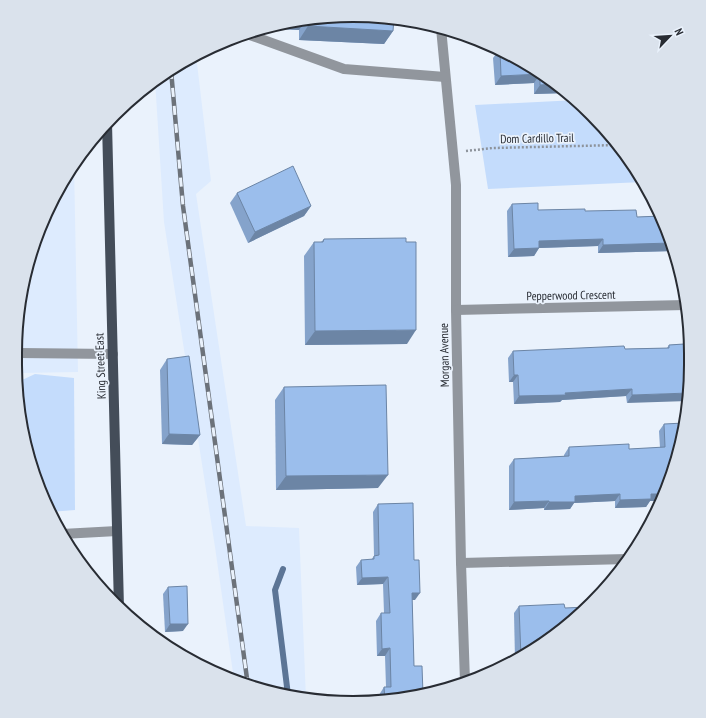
<svg xmlns="http://www.w3.org/2000/svg" width="706" height="718" font-family="'PT Sans Narrow',sans-serif">
  <style>
    .built { fill: #ddebfe }
    .green { fill: #c4dcfc }
    .lines { fill: none; stroke-linecap: round; stroke-linejoin: round }
    .stream { stroke: #5c7596; stroke-width: 6 }
    .path { stroke: #8d939b; stroke-width: 2.5; stroke-dasharray: 2 2; stroke-linecap: butt }
    .minor { stroke: #91969d; stroke-width: 10 }
    .major { stroke: #444d59; stroke-width: 10 }
    .rail-casing { stroke: #6c727a; stroke-width: 4.5 }
    .rail { stroke: #eaf2fc; stroke-width: 3; stroke-dasharray: 9; stroke-linecap: butt }
    .wall { fill: #85a3cb }
    .shaded-wall { fill: #6c85a5 }
    .building { fill: #9bbeec; stroke: #6c85a5 }
    .labels { text-anchor: middle; dominant-baseline: central; stroke-width: 3.5; stroke-linejoin: round; paint-order: stroke }
    .street-label { font-size: 12px; fill: #282c33; stroke: #eaf2fc }
    .rim { fill: none; stroke: #282c33; stroke-width: 2 }
  </style>
  <rect width="100%" height="100%" fill="#eaf2fc"/>
  <g class="built">
    <path d="M196,55L211,181L196,194L246,526L299,528L306,699L244,685L234,680L215,547L164,222L155,80Z"/>
    <path d="M74,164L78,372L20,373L18,309L33,244L60,184Z"/>
  </g>
  <g class="green">
    <path d="M577,100L621,147L643,182L488,189L475,105Z"/>
    <path d="M35,374L74,378L75,510L50,512L41,495L22,434L20,381Z"/>
  </g>
  <g class="lines">
    <path class="stream" d="M283,569L275,590L288,695"/>
    <path class="path" d="M466,151L493,148L619,145"/>
    <g class="minor">
      <path d="M441,28L456,185V310L461,563L465,682"/>
      <path d="M247,34L344,69L445,77"/>
      <path d="M456,310L686,305"/>
      <path d="M19,353L113,354"/>
      <path d="M62,534L117,531"/>
      <path d="M461,563L628,559"/>
    </g>
    <path class="major" d="M107,123L119,608"/>
    <defs>
      <path id="rail" d="M171,70L183,206L248,686"/>
    </defs>
    <use href="#rail" class="rail-casing"/>
    <use href="#rail" class="rail"/>
  </g>
  <g class="wall">
    <path d="M331,16L393,31L384,44L299,40V30L281,29V24Z"/>
    <path d="M499,50L522,60L573,97H566V93L534,94V83L495,85L493,58Z"/>
    <path d="M237,193L311,206L304,216L248,243L230,203Z"/>
    <path d="M512,204L538,210L585,211L637,217L661,216L674,251L598,253V246L539,248L534,256L508,257L507,211Z"/>
    <path d="M324,239L407,344L305,345L304,256L314,242H321Z"/>
    <path d="M684,344L627,403L626,396L562,400L560,402L514,404L513,382H509L508,358L513,351L625,349L667,348L669,345Z"/>
    <path d="M167,359L200,435L192,445L162,444L160,370Z"/>
    <path d="M284,387L378,488L276,490L275,400Z"/>
    <path d="M664,424L673,473L661,501H650L646,507L615,508V501L574,503L570,509L544,510V508L509,510V466L514,459L564,456V455L569,447L629,449L660,448L659,431Z"/>
    <path d="M378,504L415,600H412L414,666L423,694L376,702L377,701L379,700V695L384,687H386L385,656H377L376,621L381,613H384L383,584L357,585L356,567L361,560H371L374,556L373,512Z"/>
    <path d="M168,587L183,631L165,632L163,594Z"/>
    <path d="M519,606L565,608L559,633L515,660L514,613Z"/>
  </g>
  <g class="shaded-wall">
    <path d="M306,20L299,30L281,29L285,23Z"/>
    <path d="M308,26L393,31L384,44L299,40Z"/>
    <path d="M540,74L534,83L495,85L501,76Z"/>
    <path d="M555,84L566,92V93L534,94L540,85Z"/>
    <path d="M569,94L573,97H566Z"/>
    <path d="M311,206L304,216L248,243L255,232Z"/>
    <path d="M603,239L598,246L539,248L534,256L508,257L514,249L539,241Z"/>
    <path d="M671,243L674,251L598,253L603,245Z"/>
    <path d="M416,330L407,344L305,345L315,331Z"/>
    <path d="M514,375H518L513,382H509Z"/>
    <path d="M632,389L626,396L562,400L560,402L514,404L519,396Z"/>
    <path d="M689,393L688,401L627,403L632,395Z"/>
    <path d="M169,434L200,435L192,445L162,444Z"/>
    <path d="M388,475L378,488L276,490L286,476Z"/>
    <path d="M620,494L615,501L574,503L570,509L544,510L549,502L575,496Z"/>
    <path d="M651,494H664L661,501H650L646,507L615,508L620,500Z"/>
    <path d="M549,501L544,508L509,510L514,502Z"/>
    <path d="M388,577L383,584L357,585L362,578Z"/>
    <path d="M412,593H420L415,600H407Z"/>
    <path d="M170,624H188L183,631L165,632Z"/>
    <path d="M390,648L385,656H377L382,649Z"/>
  </g>
  <g class="building">
    <path d="M331,16L394,18L393,31L308,26L309,19Z"/>
    <path d="M500,50L522,60L555,84L540,85V74L501,76Z"/>
    <path d="M293,166L311,206L255,232L237,193Z"/>
    <path d="M538,203V210L585,209V211L636,210L637,217L661,216L671,243L603,245V239L539,241V248L514,249L512,204Z"/>
    <path d="M406,238V242H416V330L315,331L314,242H323L324,239Z"/>
    <path d="M684,344V345H690L689,393L632,395V389L565,393L566,395L519,396L518,375H514L513,351L624,346L625,349L669,348V345Z"/>
    <path d="M189,356L200,435L169,434L167,359Z"/>
    <path d="M386,385L388,475L286,476L284,387Z"/>
    <path d="M684,423V426L673,473L664,494H651V499L620,500V494L575,496V502H549V501L514,502V459L569,456V447L629,444V449L665,447L664,424Z"/>
    <path d="M413,503L414,560H419L420,593H412L414,666H422L423,694L377,702V701L385,700L384,687H391L390,648L382,649L381,613H390L388,577L362,578L361,560L374,559V556L379,555L378,504Z"/>
    <path d="M187,586L188,624H170L168,587Z"/>
    <path d="M564,604L565,608L587,607L559,633L521,657L519,606Z"/>
  </g>
  <g class="labels">
    <g class="street-label">
      <text transform="translate(537 138) rotate(-1)">Dom Cardillo Trail</text>
      <text transform="translate(571 295) rotate(-1)">Pepperwood Crescent</text>
      <text transform="translate(444 355) rotate(-91)">Morgan Avenue</text>
      <text transform="translate(100 366) rotate(-92)">King Street East</text>
    </g>
  </g>
  <path d="M0 0H706V718H0ZM353 22H353A331 331 0 0 1 684 353V365A331 331 0 0 1 353 696H353A331 331 0 0 1 22 365V353A331 331 0 0 1 353 22Z" fill="#dae2ec" fill-rule="evenodd"/>
  <path class="rim" d="M353 22H353A331 331 0 0 1 684 353V365A331 331 0 0 1 353 696H353A331 331 0 0 1 22 365V353A331 331 0 0 1 353 22Z"/>
  <g transform="translate(670 36) rotate(65)" stroke="#eaf2fc" stroke-width="3" paint-order="stroke">
  <path d="M0-3L7 15L0 10L-7 15Z" fill="#282c33"/>
  <text y="-6" font-size="11" font-weight="bold" text-anchor="middle" fill="#282c33">N</text>
  </g>
</svg>
